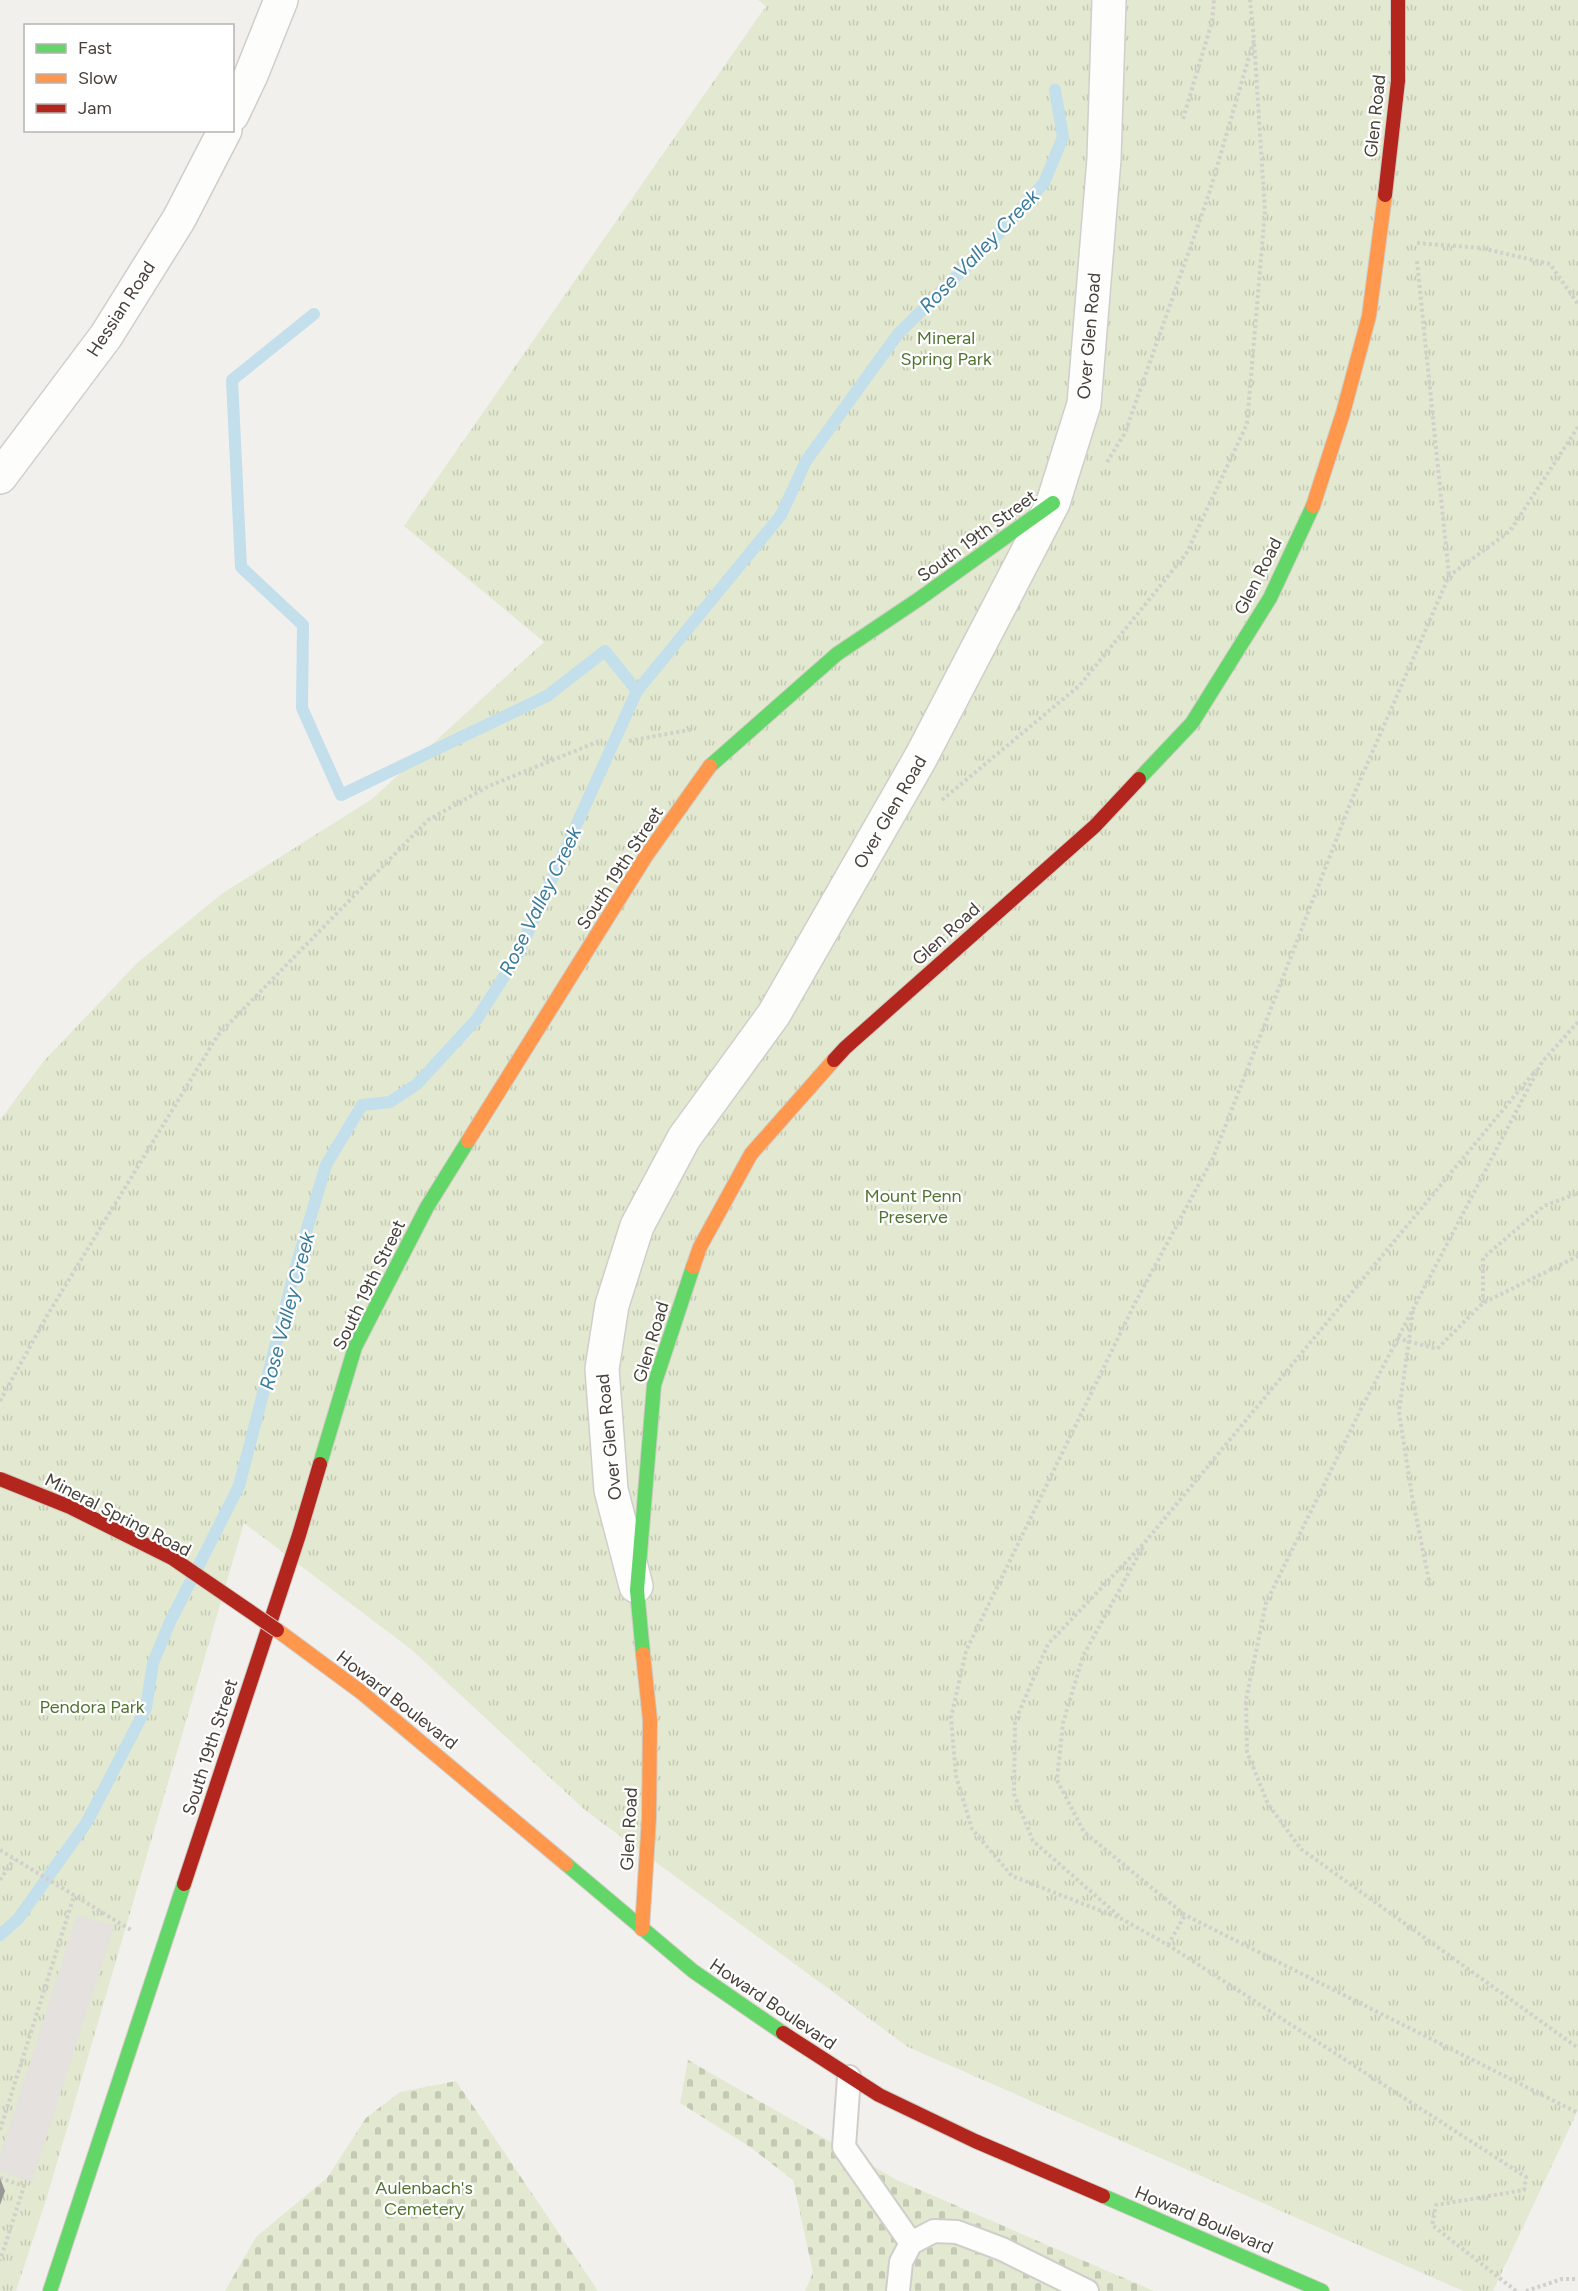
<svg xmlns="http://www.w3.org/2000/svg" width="1578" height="2291" font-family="Figtree,sans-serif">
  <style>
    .cemetery { fill: url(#cemetery-stones) }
    .park { fill: url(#park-tufts) }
    .parking { fill: #e4e1de }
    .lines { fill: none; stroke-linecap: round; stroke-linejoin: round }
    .stream { stroke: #c2dfeb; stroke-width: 12 }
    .lane-casing { stroke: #d0cecb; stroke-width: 26 }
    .street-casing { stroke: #d0cecb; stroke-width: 36 }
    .fast-casing { stroke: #d0ccc5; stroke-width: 16 }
    .slow-casing { stroke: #d0ccc5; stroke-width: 16 }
    .jam-casing { stroke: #d0ccc5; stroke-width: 16 }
    .path { stroke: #d2d0cb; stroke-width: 4; stroke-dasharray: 3 3; stroke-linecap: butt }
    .lane { stroke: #fdfdfc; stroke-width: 22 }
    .street { stroke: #fdfdfc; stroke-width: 33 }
    .fast { stroke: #63d668; stroke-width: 14 }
    .slow { stroke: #ff974d; stroke-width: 14 }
    .jam { stroke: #b3261e; stroke-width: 14 }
    .jam-bridge-casing { stroke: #d2cabd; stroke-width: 16; stroke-linecap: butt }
    .jam-bridge { stroke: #b3261e; stroke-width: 14 }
    .shaded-wall { fill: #9a9896 }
    .labels { text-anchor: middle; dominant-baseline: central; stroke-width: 4.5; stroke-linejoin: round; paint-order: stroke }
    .street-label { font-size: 18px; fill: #48413a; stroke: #fff }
    .park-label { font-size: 18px; fill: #527432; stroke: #fff }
    .water-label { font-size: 20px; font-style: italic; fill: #397b9a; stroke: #fff }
  </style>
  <defs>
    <pattern id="cemetery-stones" width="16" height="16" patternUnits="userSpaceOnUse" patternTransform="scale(1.5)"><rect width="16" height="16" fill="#e2e9d0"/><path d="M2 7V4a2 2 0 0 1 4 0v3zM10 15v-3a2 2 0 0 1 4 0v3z" fill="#c3c9b3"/></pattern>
    <pattern id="park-tufts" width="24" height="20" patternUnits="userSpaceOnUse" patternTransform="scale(1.5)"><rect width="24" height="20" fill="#e2e9d0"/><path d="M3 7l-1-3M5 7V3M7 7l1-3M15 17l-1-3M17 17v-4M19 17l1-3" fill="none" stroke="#c3c9b3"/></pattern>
  </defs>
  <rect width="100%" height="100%" fill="#f2f0ed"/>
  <g class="cemetery">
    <path d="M688,2060L897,2180L1154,2291H805L813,2273L793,2180L750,2147L680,2103Z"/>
    <path d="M456,2081L598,2291H225L256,2237L327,2178L366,2118L400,2092Z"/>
  </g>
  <path class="park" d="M758,0H1578V2110L1493,2291H1463L908,2047L586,1811L412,1650L244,1523L47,2197L16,2291H0V1120L43,1062L137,963L223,893L372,799L544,642L404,526L766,6Z"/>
  <path class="parking" d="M77,1915L114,1926L32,2182L0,2171V2156Z"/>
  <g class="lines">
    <g class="stream">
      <path d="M314,314L232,380L241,567L303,625L302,708L341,795L547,696L605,651L637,691"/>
      <path d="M0,1935L18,1919L87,1822L146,1708L153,1663L170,1622L239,1486L296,1266L326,1165L362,1105L390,1102L417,1084L477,1019L517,956L637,691L781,515L806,461L898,334L993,240L1044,183L1063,137L1055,90"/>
    </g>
    <defs>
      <g id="lane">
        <path d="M849,2077L844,2147L911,2243"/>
        <path d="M898,2291L901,2262L911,2243L934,2231L957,2232L1002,2249L1087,2291"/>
      </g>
      <g id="street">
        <path d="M232,115L251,75L281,0"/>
        <path d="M0,477L106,336L179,219L225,130"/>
        <path d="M636,1586L611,1490L602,1369L612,1305L637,1226L684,1138L774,1014L921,757L1053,503L1084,404L1104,159L1109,0"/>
      </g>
      <g id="fast">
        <path d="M710,766L837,654L919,599L1053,503"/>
        <path d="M1139,779L1192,723L1270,598L1313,506"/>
        <path d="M320,1464L355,1347L427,1207L468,1141"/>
        <path d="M643,1654L637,1590L654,1385L693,1267"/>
        <path d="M566,1864L693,1971L783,2033"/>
        <path d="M1103,2196L1322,2291"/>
        <path d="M50,2291L184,1884"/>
      </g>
      <g id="slow">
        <path d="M1313,506L1343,413L1369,316L1385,195"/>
        <path d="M468,1141L646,856L710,766"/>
        <path d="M693,1267L700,1247L751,1154L834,1060"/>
        <path d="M277,1630L361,1692L566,1864"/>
        <path d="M642,1929L649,1818L650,1720L643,1654"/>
      </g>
      <g id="jam">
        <path d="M1385,195L1398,81V0"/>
        <path d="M834,1060L845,1048L1095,826L1139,779"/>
        <path d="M184,1884L299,1535L320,1464"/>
        <path d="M783,2033L879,2095L975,2141L1103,2196"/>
      </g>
    </defs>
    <use href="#lane" class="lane-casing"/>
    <use href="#street" class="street-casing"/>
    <use href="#fast" class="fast-casing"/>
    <use href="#slow" class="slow-casing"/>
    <use href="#jam" class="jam-casing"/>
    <g class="path">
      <path d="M1183,119L1212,22L1214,0"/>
      <path d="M1417,243L1481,248L1550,264L1578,304"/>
      <path d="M1417,261L1449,576"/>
      <path d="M1107,462L1125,433L1209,194L1254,40L1250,0"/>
      <path d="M629,741L694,729"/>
      <path d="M942,800L1080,685L1186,554L1247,424L1265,211L1254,40"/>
      <path d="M1578,1022L1542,1062L1362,1407L1266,1603L1246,1700L1247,1752L1268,1804L1301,1849L1578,2048"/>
      <path d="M1483,1303V1258L1544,1206L1578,1193"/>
      <path d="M1413,1311L1399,1412L1412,1496L1430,1586"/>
      <path d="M1397,1338L1437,1349L1483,1303L1578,1256"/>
      <path d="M0,1401L48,1314L218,1035L428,820L489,786L602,740"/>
      <path d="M1143,1547L1083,1656L1063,1723L1057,1780L1084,1832L1185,1915L1578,2113"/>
      <path d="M0,1850L131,1930"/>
      <path d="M0,1880L14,1859"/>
      <path d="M1119,1916L1033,1841L1014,1794L1015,1722L1048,1644L1146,1541L1536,1070"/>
      <path d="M1168,1945L1185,1915"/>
      <path d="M0,2130L74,1896"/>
      <path d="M0,2178L24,2186L0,2261"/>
      <path d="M1516,2291L1432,2225L1436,2205L1524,2190L1526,2177L1168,1945L1122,1919L1012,1876L972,1829L956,1776L951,1718L966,1651L1135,1303L1213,1158L1352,799L1449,576L1510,531L1578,427"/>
      <path d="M1526,2291L1562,2279H1578"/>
    </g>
    <use href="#lane" class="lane"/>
    <use href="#street" class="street"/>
    <use href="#fast" class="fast"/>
    <use href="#slow" class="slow"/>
    <use href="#jam" class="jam"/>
    <defs>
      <path id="jam-bridge" d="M0,1479L70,1507L172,1558L277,1630"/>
    </defs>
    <use href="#jam-bridge" class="jam-bridge-casing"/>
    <use href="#jam-bridge" class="jam-bridge"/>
  </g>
  <path class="shaded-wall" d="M0,2178L5,2191L0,2205Z"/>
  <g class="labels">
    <g class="street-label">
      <text transform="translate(1375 116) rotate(-84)">Glen Road</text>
      <text transform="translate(121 309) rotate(-57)">Hessian Road</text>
      <text transform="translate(1089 336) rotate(-85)">Over Glen Road</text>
      <text transform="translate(977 536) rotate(-36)">South 19th Street</text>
      <text transform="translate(1258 576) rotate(-63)">Glen Road</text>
      <text transform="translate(890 812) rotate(-60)">Over Glen Road</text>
      <text transform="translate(620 868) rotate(-57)">South 19th Street</text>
      <text transform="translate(946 934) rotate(-42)">Glen Road</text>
      <text transform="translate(369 1285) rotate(-64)">South 19th Street</text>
      <text transform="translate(651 1342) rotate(-73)">Glen Road</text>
      <text transform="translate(609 1437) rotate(-96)">Over Glen Road</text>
      <text transform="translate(118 1515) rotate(27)">Mineral Spring Road</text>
      <text transform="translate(397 1700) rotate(38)">Howard Boulevard</text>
      <text transform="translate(210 1747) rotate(-72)">South 19th Street</text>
      <text transform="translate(629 1829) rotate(-87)">Glen Road</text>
      <text transform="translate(773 2004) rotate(34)">Howard Boulevard</text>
      <text transform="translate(1204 2220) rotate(23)">Howard Boulevard</text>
    </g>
    <g class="park-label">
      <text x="946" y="338">Mineral<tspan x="946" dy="21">Spring Park</tspan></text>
      <text x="913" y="1196">Mount Penn<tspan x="913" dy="21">Preserve</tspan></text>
      <text x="92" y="1707">Pendora Park</text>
      <text x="424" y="2188">Aulenbach's<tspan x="424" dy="21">Cemetery</tspan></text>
    </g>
    <g class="water-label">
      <text transform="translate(979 251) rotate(-46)">Rose Valley Creek</text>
      <text transform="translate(540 901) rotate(-64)">Rose Valley Creek</text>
      <text transform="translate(287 1311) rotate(-75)">Rose Valley Creek</text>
    </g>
  </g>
  <rect x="24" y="24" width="210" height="108" fill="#ffffff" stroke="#b6b3b0" stroke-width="1.5"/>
  <rect x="36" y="44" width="30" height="9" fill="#63d668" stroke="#b6b3b0" stroke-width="1.5"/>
  <text x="78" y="54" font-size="18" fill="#48413a">Fast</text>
  <rect x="36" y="74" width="30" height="9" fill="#ff974d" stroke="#b6b3b0" stroke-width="1.5"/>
  <text x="78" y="84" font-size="18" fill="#48413a">Slow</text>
  <rect x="36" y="104" width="30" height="9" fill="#b3261e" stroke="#b6b3b0" stroke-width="1.5"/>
  <text x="78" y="114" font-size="18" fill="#48413a">Jam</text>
</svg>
